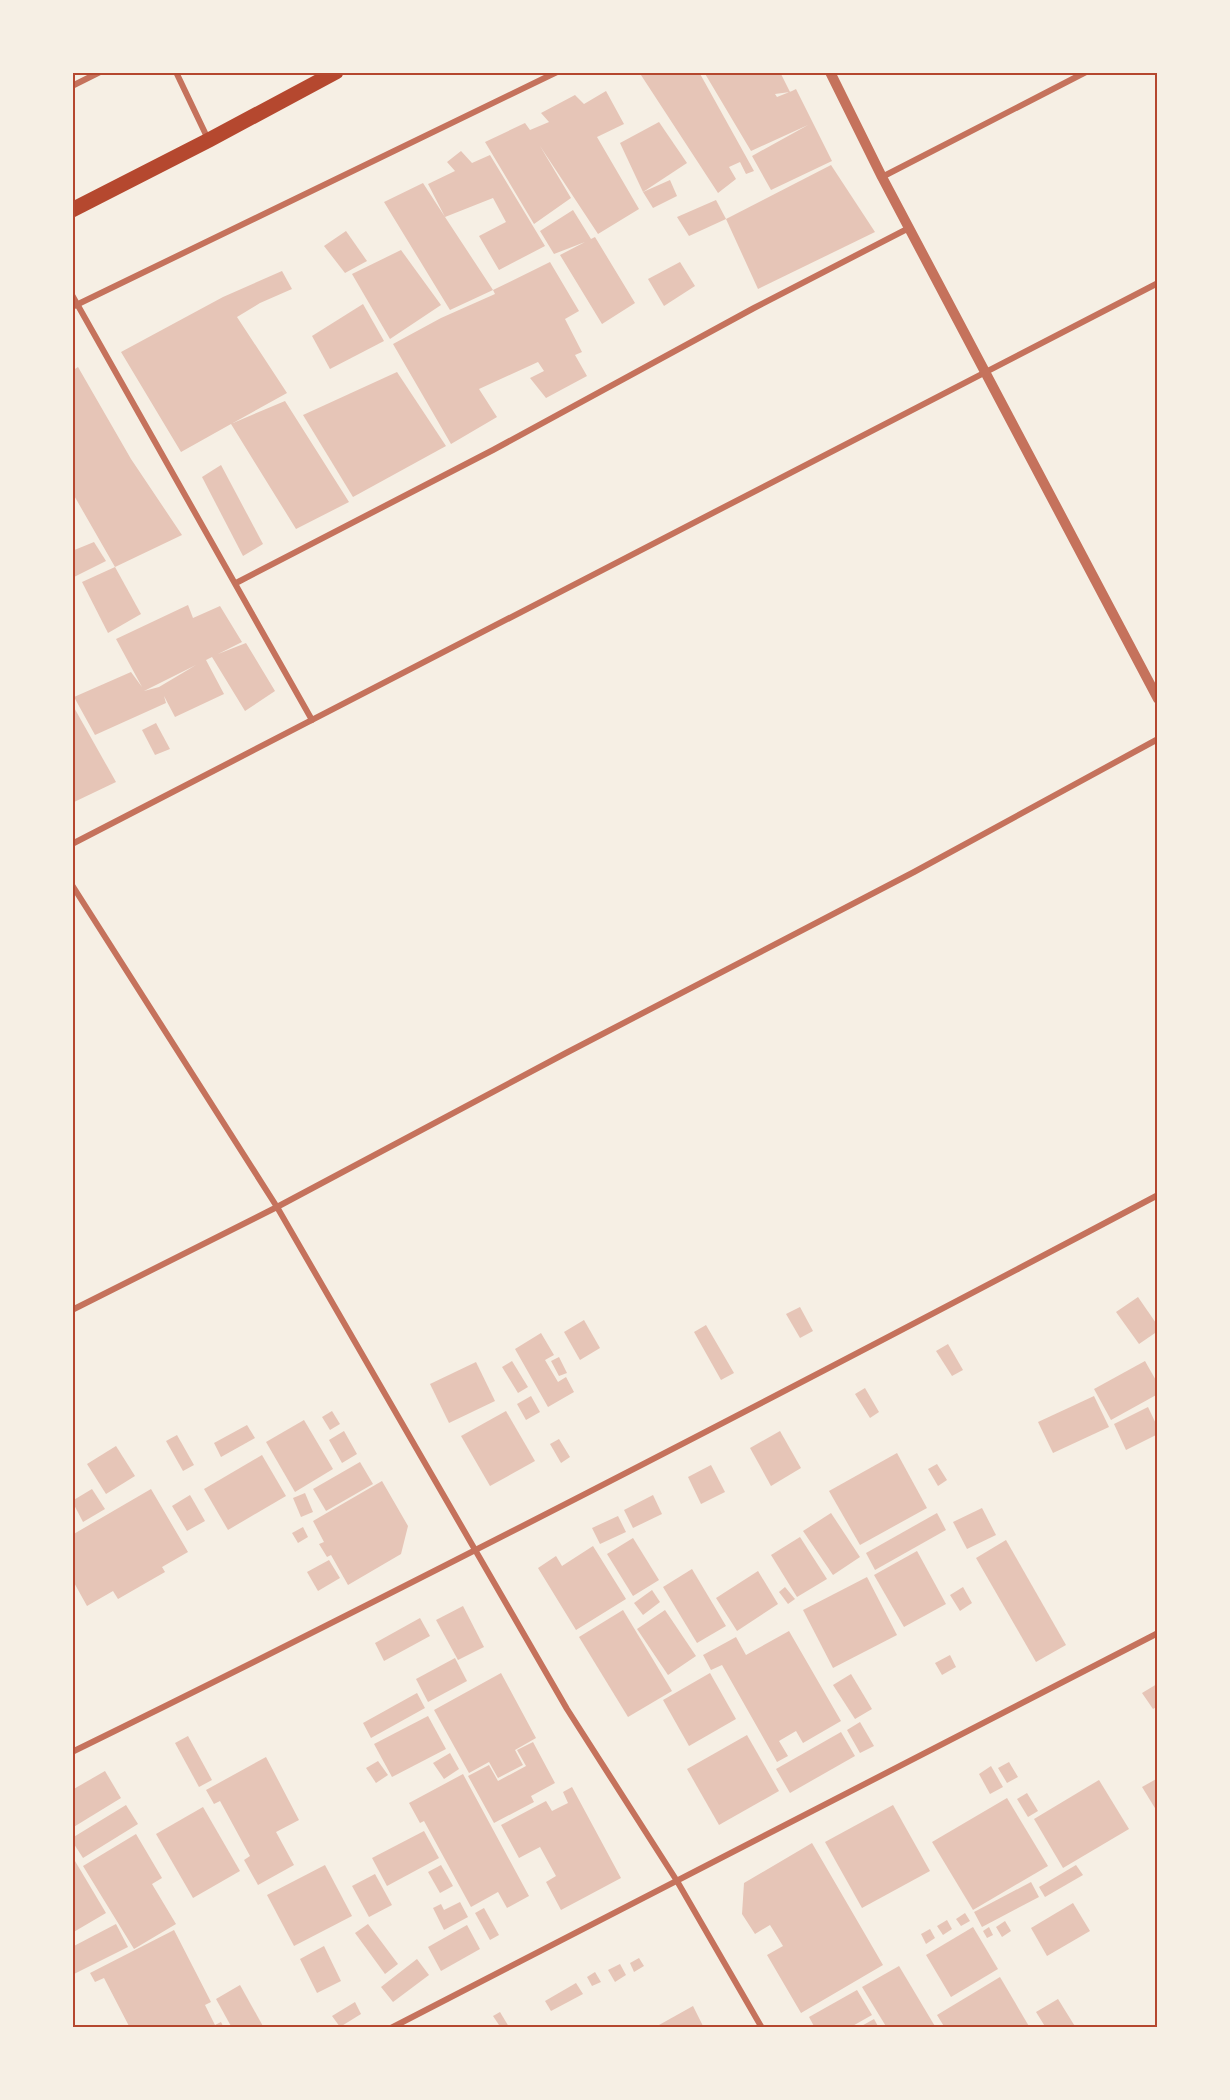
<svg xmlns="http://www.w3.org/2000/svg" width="1230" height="2100" font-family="'Varela Round',sans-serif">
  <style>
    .building { fill: #e6c5b7; fill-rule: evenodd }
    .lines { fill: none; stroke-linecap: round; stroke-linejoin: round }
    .minor { stroke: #c5725c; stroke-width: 6 }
    .tertiary { stroke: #c5725c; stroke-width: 10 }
    .primary { stroke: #b5482f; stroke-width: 15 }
    .neatline { fill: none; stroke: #b5482f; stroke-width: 2 }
  </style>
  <rect width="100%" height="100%" fill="#f6efe4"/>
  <g class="building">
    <path d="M639,72H699L754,171L746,174L740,162L729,167L736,179L718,193Z"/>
    <path d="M704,72H780L790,92L775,94L777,97L792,91L796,89L832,161L771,190L752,156L808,125L751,151Z"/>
    <path d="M606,91L624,124L597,137L639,209L598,234L540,146L571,198L534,224L485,142L525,123L530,130L549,122L541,113L575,95L584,104Z"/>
    <path d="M659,122L687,163L643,192L620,143Z"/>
    <path d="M461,151L472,163L490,155L545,246L499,270L479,236L506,222L493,198L445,217L493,290L550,262L579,311L565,319L582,352L575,355L587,376L546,398L530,378L544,371L538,362L479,389L497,417L451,444L393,344L441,318L495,294L493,290L450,310L384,202L423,183L445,217L428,184L455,171L447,162Z"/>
    <path d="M831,165L875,232L758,289L726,219Z"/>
    <path d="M670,180L677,196L653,208L643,192Z"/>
    <path d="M716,200L726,219L689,236L677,217Z"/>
    <path d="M573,210L591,239L595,237L635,303L602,324L560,255L585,242L554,254L540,231Z"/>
    <path d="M346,231L367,261L345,273L324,246Z"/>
    <path d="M401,250L441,305L390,339L352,274Z"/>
    <path d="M680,262L695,286L664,306L648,279Z"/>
    <path d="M282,271L292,289L260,303L237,317L287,393L233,423L285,401L349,502L296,529L231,424L181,452L121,352L223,297Z"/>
    <path d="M363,304L384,341L330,369L312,336Z"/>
    <path d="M78,367L131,459L182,535L115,567L72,492V371Z"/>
    <path d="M397,372L446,446L353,497L303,415Z"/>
    <path d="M221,465L263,544L243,556L202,477Z"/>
    <path d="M94,542L106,561L72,578V551Z"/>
    <path d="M115,567L141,614L108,633L82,582Z"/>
    <path d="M188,605L193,618L220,606L242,642L218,654L246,643L275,691L245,711L212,657L206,660L224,694L175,717L164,696L166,703L95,735L74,697L131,672L142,687L116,639ZM196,665L159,687L144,691Z"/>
    <path d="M72,704L116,782L72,803Z"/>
    <path d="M156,723L170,749L155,755L142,730Z"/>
    <path d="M1138,1297L1158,1326V1331L1139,1344L1116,1312Z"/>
    <path d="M800,1307L813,1331L800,1338L786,1314Z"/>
    <path d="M584,1320L600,1348L580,1360L564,1332Z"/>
    <path d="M706,1325L734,1373L721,1380L694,1332Z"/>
    <path d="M541,1333L554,1355L545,1360L558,1382L566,1377L574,1392L548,1407L515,1349Z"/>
    <path d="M948,1344L963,1370L952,1376L936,1351Z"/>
    <path d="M559,1357L567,1373L559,1376L551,1361Z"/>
    <path d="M512,1361L528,1387L518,1393L502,1367Z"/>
    <path d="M1145,1361L1158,1384V1394L1111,1420L1094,1389Z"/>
    <path d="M476,1362L495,1401L449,1423L430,1384Z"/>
    <path d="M865,1388L879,1412L870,1418L855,1394Z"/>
    <path d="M531,1396L540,1412L526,1420L517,1404Z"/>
    <path d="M1094,1396L1109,1427L1053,1453L1038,1422Z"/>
    <path d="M1148,1407L1158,1428V1434L1126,1450L1114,1424Z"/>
    <path d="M332,1411L340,1424L330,1430L322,1417Z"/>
    <path d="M506,1411L535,1461L490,1486L461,1436Z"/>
    <path d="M304,1420L333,1469L295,1492L266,1442Z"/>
    <path d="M247,1425L255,1438L221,1457L214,1443Z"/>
    <path d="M344,1431L357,1454L342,1463L329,1440Z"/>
    <path d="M780,1431L801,1468L771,1486L750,1448Z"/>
    <path d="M177,1435L194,1465L183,1471L166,1441Z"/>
    <path d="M559,1439L570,1457L561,1463L550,1444Z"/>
    <path d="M116,1446L135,1476L106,1494L87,1464Z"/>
    <path d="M897,1453L927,1508L860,1545L829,1491Z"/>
    <path d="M262,1455L286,1496L228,1530L204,1489Z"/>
    <path d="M360,1462L373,1484L326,1511L313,1489Z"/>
    <path d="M937,1464L947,1480L938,1486L928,1469Z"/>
    <path d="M711,1465L725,1492L701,1504L688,1477Z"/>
    <path d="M382,1481L408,1526L401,1554L348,1585L331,1555L327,1557L319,1544L324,1542L313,1521Z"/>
    <path d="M92,1489L105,1509L83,1522L72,1501Z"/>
    <path d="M151,1489L188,1552L162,1567L165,1572L118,1599L113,1591L87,1606L72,1579V1535Z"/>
    <path d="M305,1493L313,1512L301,1517L293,1498Z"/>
    <path d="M190,1495L205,1521L187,1531L172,1506Z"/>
    <path d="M653,1495L662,1514L633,1528L624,1510Z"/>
    <path d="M982,1508L996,1535L967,1549L953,1522Z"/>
    <path d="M831,1513L860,1557L833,1575L803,1531Z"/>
    <path d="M937,1513L946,1530L875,1570L866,1553Z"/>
    <path d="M618,1516L626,1532L600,1544L592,1528Z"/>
    <path d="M303,1527L308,1537L298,1543L292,1533Z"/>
    <path d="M800,1537L827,1579L797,1597L771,1555Z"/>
    <path d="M633,1538L659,1580L633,1596L607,1554Z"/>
    <path d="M1006,1540L1066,1645L1036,1662L976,1558Z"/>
    <path d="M593,1546L626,1599L576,1630L538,1568L556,1556L562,1566Z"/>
    <path d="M917,1551L946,1604L904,1627L874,1575Z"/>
    <path d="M329,1560L340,1578L318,1591L307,1572Z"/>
    <path d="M692,1569L726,1626L697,1643L663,1587Z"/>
    <path d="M758,1571L778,1604L737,1631L716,1598Z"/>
    <path d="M867,1577L897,1635L833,1668L803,1610Z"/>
    <path d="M785,1587L795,1599L788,1604L779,1592Z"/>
    <path d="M963,1587L972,1603L960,1611L950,1595Z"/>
    <path d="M652,1590L660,1602L643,1615L634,1603Z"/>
    <path d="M463,1606L484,1647L458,1660L436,1620Z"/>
    <path d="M623,1610L672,1691L628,1717L579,1637Z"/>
    <path d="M665,1610L696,1656L668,1675L637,1629Z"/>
    <path d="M420,1618L430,1636L384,1661L375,1643Z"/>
    <path d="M789,1631L841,1721L803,1743L796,1731L779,1741L788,1756L777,1762L722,1665L711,1670L703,1655L736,1637L746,1655Z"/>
    <path d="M950,1655L956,1667L942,1675L935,1663Z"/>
    <path d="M455,1658L467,1681L428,1702L416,1679Z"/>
    <path d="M501,1673L536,1738L515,1750L523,1765L498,1778L489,1762L469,1773L434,1710Z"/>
    <path d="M710,1673L736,1719L689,1746L663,1700Z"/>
    <path d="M851,1674L872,1709L855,1719L833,1685Z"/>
    <path d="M1157,1684L1158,1706L1153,1709L1142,1693Z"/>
    <path d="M417,1693L425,1708L371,1738L363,1723Z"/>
    <path d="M428,1716L446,1749L392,1777L374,1744Z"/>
    <path d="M860,1722L874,1746L860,1753L847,1730Z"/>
    <path d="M841,1732L855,1756L790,1793L776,1769Z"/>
    <path d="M747,1735L779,1791L719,1825L687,1769Z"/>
    <path d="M188,1736L212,1780L199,1787L175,1743Z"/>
    <path d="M533,1742L555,1783L531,1796L534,1802L494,1823L468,1776L489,1765L498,1781L526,1766L517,1750Z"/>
    <path d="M450,1753L459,1769L444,1779L433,1763Z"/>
    <path d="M266,1757L299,1820L276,1832L294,1865L258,1885L244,1860L250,1856L220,1801L214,1804L206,1790Z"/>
    <path d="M378,1761L388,1775L376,1783L366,1768Z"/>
    <path d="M1009,1762L1018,1777L1007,1783L998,1768Z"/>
    <path d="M991,1766L1003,1787L990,1794L979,1774Z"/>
    <path d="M105,1771L121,1798L72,1828V1790Z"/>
    <path d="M463,1774L529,1896L507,1908L498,1892L471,1907L424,1821L420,1823L409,1803Z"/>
    <path d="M1158,1778V1813L1142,1787Z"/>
    <path d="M1099,1780L1129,1829L1063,1868L1034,1819Z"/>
    <path d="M572,1787L621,1878L561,1910L546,1882L556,1876L540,1847L519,1858L501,1825L546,1801L552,1811L568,1803L563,1792Z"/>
    <path d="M1027,1793L1038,1811L1028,1817L1017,1799Z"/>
    <path d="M1007,1798L1048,1866L973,1910L932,1842Z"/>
    <path d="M126,1805L138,1824L83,1858L72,1841V1838Z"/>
    <path d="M893,1805L930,1871L862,1908L825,1842Z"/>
    <path d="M203,1807L240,1871L193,1898L156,1834Z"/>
    <path d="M424,1831L439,1858L387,1886L372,1858Z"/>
    <path d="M136,1834L162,1878L152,1884L176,1924L134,1949L83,1866Z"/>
    <path d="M812,1843L883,1965L801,2013L767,1955L783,1946L770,1925L755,1934L742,1914L744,1883Z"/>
    <path d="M72,1856L106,1913L72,1933Z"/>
    <path d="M325,1865L352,1916L294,1946L267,1895Z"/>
    <path d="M441,1865L453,1886L440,1893L428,1872Z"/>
    <path d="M1076,1865L1083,1875L1045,1897L1039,1887Z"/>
    <path d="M375,1874L392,1905L369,1917L352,1886Z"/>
    <path d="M1031,1882L1039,1897L982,1927L974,1912Z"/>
    <path d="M460,1902L468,1917L444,1930L433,1908L441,1904L444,1910Z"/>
    <path d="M1073,1903L1090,1931L1047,1956L1031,1928Z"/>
    <path d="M484,1908L499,1935L490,1940L475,1913Z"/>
    <path d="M965,1913L970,1921L961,1926L956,1919Z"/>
    <path d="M947,1920L952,1929L943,1935L937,1926Z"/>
    <path d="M1005,1921L1011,1931L1002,1937L996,1927Z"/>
    <path d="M116,1924L128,1947L72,1975V1947Z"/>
    <path d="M368,1924L398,1964L385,1974L355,1933Z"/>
    <path d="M467,1925L480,1949L441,1971L428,1947Z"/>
    <path d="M973,1927L998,1969L951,1997L926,1955Z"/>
    <path d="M989,1927L993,1935L987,1938L983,1931Z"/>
    <path d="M930,1929L935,1938L926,1944L921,1934Z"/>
    <path d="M174,1930L211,2002L205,2005L215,2025L221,2022L224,2028H130L104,1978L95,1982L90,1973Z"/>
    <path d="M324,1946L341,1981L317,1993L300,1959Z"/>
    <path d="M639,1958L644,1966L634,1972L630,1963Z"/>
    <path d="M417,1959L429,1975L393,2002L381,1987Z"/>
    <path d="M620,1964L626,1975L615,1982L608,1970Z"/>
    <path d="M899,1966L936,2028H887L862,1987Z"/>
    <path d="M595,1972L601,1982L592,1986L587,1977Z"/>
    <path d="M1000,1977L1030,2028H945L937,2015Z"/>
    <path d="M576,1983L583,1994L551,2011L545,2001Z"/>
    <path d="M240,1985L264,2028H232L216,1999Z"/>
    <path d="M857,1990L872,2015L849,2028H815L809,2017Z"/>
    <path d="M1058,1999L1076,2028H1046L1036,2012Z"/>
    <path d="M355,2002L361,2014L340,2027L332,2016Z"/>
    <path d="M693,2006L704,2028H660L659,2025Z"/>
    <path d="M500,2012L509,2027L507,2028H501L493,2016Z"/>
    <path d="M874,2019L879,2028H858Z"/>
  </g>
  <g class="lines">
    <g class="minor">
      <path d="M176,72L208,139"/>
      <path d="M72,86L100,72"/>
      <path d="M882,177L1086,72"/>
      <path d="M72,295L312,720"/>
      <path d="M72,307L557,72"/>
      <path d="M236,583L493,450L754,308L909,228"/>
      <path d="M72,844L1158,283"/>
      <path d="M72,885L277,1207L567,1709L677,1881L762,2028"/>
      <path d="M72,1310L277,1207L566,1053L914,872L1158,739"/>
      <path d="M72,1752C437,1573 799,1385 1158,1195"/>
      <path d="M391,2028L1158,1633"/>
    </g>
    <path class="tertiary" d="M830,72L882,177L1158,699"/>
    <path class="primary" d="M72,210L209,140L336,72"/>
  </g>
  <rect width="1230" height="2100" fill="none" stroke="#f6efe4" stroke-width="147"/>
  <rect x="74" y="74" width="1082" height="1952" class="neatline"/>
</svg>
